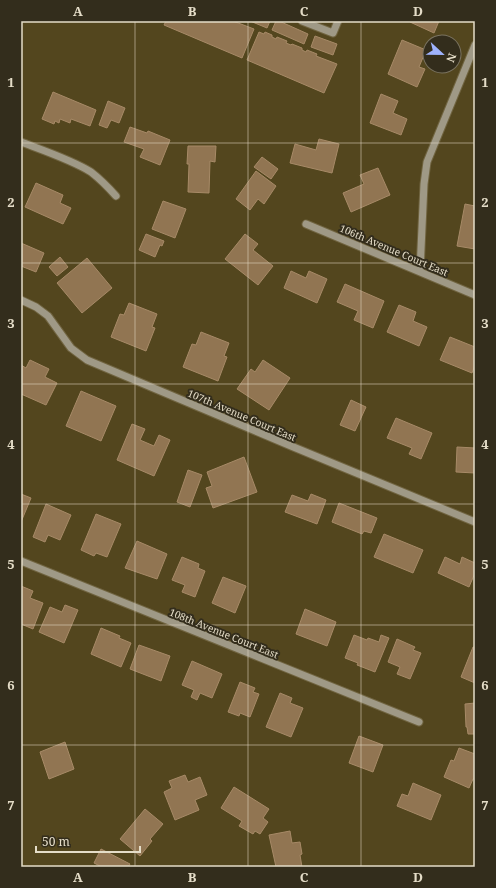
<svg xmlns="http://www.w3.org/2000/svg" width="496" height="888" font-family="'Noto Serif',serif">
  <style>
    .building { fill: #917552; stroke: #a78a67 }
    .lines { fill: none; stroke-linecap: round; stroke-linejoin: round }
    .minor-casing { stroke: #706440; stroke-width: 9 }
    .minor { stroke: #9f9986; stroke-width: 7 }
    .grid { fill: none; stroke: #e5ddc8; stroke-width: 1; stroke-opacity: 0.55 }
    .labels { text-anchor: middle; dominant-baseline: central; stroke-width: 4; stroke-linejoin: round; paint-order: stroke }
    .street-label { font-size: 10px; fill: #e5ddc8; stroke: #332d1c }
    .neatline { fill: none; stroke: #e5ddc8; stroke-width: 1.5 }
    .grid-label { font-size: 13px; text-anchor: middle; font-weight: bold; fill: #e5ddc8 }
  </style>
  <rect width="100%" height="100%" fill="#53461e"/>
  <g class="building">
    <path d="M166,21H233L254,29L242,58L164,25Z"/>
    <path d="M250,21H270L267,28Z"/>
    <path d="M276,21H279L308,34L304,44L272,30Z"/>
    <path d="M410,21H439L434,33L410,22Z"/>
    <path d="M259,32L264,34L265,32L272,35V37L276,39L277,37L287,41L286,43L291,45L292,44L302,48V50L306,52L307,50L317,54L316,56L337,64L324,93L247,60Z"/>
    <path d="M315,36L337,44L333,55L311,47Z"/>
    <path d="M402,40L426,50L419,67L425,69L417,87L388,74Z"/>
    <path d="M53,92L96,110L90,126L71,119L70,123L60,119L59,123L55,121L54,124L42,119Z"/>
    <path d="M381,94L398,101L393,113L407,119L401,135L370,123Z"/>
    <path d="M108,101L125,108L119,123L111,120L107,128L99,125Z"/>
    <path d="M130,127L147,133L148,131L170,140L160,165L140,157L144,149L124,142Z"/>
    <path d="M319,139L339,144L332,173L290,163L295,144L316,150Z"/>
    <path d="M188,146H216L215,162L210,161L209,193L188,192L189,164H187Z"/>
    <path d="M262,157L278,169L271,179L254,167Z"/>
    <path d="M378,168L390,195L351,212L343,193L364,184L360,175Z"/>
    <path d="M256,171L276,186L264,204L258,199L250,210L236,199Z"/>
    <path d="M36,183L63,195L60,203L71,208L63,224L25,207Z"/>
    <path d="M163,201L186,209L175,238L152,229Z"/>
    <path d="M465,204L475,206V249L457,246Z"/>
    <path d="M146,234L164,241L162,246L160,245L155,257L139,250Z"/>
    <path d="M245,234L258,244L253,250L273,266L258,285L225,259Z"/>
    <path d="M21,243L44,253L36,272L21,266Z"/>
    <path d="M60,257L68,267L57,276L49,267Z"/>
    <path d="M87,258L112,288L82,313L57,283Z"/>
    <path d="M291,271L306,278L309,271L327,279L317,303L284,288Z"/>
    <path d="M345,284L384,301L373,328L354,320L358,311L337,302Z"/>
    <path d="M129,303L157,314L152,327L155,328L146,351L111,337L120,314L124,315Z"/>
    <path d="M399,305L416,312L413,321L427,327L419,346L387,332Z"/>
    <path d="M201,332L229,343L224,356L227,357L218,381L183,367L192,344L196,345Z"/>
    <path d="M450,337L475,347V365L472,373L440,360Z"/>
    <path d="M30,360L49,369L45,377L57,383L46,405L21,394V365L26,368Z"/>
    <path d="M263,360L290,378L269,410L237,389L251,369L255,372Z"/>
    <path d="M81,391L116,406L101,441L66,426Z"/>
    <path d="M351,400L366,407L355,431L340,425Z"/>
    <path d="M396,418L432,433L421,459L409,454L412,448L387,438Z"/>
    <path d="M132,424L145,429L140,440L154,446L159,435L170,440L154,476L117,460Z"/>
    <path d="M457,447L475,448V473L456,472Z"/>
    <path d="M244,457L257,492L213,508L206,488L212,486L207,472Z"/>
    <path d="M188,470L202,475L190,507L177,502Z"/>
    <path d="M21,494L31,498L21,522Z"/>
    <path d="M311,494L326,500L317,524L285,512L292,495L308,501Z"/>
    <path d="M339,503L377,518L371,533L364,531L362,534L332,522Z"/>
    <path d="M46,504L71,515L60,540L48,535L45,542L33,537Z"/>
    <path d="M96,514L121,524L107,557L96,553L94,556L81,550Z"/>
    <path d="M384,534L423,550L413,573L374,557Z"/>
    <path d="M137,541L167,554L157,579L125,568Z"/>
    <path d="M182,557L199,564L198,568L205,571L195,597L182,592L185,585L172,580Z"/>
    <path d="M445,557L460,564L462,557L475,563V573L469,587L438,573Z"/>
    <path d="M223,577L246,586L235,613L212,603Z"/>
    <path d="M21,586L33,591L30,598L43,603L33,629L21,624Z"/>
    <path d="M65,605L78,610L64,643L39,632L50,607L62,612Z"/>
    <path d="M305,609L336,622L327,646L296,634Z"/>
    <path d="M101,628L120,636L119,638L131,643L121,667L91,654Z"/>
    <path d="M354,635L367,640L368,638L379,642L381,635L389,638L375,672L357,665L358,663L345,658Z"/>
    <path d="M397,639L415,647L413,650L421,653L410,679L397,674L400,667L388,662Z"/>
    <path d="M139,645L170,656L161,681L130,669Z"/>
    <path d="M473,647H475V683L461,677Z"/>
    <path d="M192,661L222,674L212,698L200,693L197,700L191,697L194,690L182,685Z"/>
    <path d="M240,682L255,688L253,692L259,694L250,717L240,713L239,716L228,712Z"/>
    <path d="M280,693L292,698L290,703L303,708L291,737L266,727Z"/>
    <path d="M475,703V734H468L467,727H466L465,704Z"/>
    <path d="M359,736L383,745L373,772L349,763Z"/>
    <path d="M65,742L74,769L49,779L40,752Z"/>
    <path d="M459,748L475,754V779H473L469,788L444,777L451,760L454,761Z"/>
    <path d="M185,775L188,782L200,777L207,795L195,800L199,810L175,820L164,792L172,788L169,781Z"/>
    <path d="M413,783L441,795L431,820L397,806L402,794L408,796Z"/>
    <path d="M234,787L269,809L263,818L268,822L260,834L255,831L253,834L239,826L242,821L221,808Z"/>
    <path d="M145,809L163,824L150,839L152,841L140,856L120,839Z"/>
    <path d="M290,831L292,843L300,842L302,854L300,855L302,867H276L269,835Z"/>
    <path d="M101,849L130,864L128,867H100V866L94,863Z"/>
  </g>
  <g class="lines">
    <defs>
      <g id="minor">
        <path d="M302,21L333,33L338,21"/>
        <path d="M21,142C42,150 72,160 91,172C100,179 108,187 116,196"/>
        <path d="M306,224L475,295"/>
        <path d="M420,271L424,184L427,162L475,45"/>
        <path d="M21,300L36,307L48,316L71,348L87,360L291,446L475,522"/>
        <path d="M21,561L419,722"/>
      </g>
    </defs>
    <use href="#minor" class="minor-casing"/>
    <use href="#minor" class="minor"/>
  </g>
  <path class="grid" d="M135,21V867M248,21V867M361,21V867M21,143H475M21,263H475M21,384H475M21,504H475M21,625H475M21,745H475"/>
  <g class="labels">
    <g class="street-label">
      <text transform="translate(394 250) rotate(23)">106th Avenue Court East</text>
      <text transform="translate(242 415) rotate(23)">107th Avenue Court East</text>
      <text transform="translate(224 633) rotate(22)">108th Avenue Court East</text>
    </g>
  </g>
  <rect width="496" height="888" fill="none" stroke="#332d1c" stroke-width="44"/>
  <g transform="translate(442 54) rotate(112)"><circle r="19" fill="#332d1c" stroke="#7a7361"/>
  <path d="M0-3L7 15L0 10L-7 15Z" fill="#9fb3fd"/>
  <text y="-6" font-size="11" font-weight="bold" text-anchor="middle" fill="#e5ddc8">N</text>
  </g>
  <path d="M36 846v6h104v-6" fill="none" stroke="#e5ddc8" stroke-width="2"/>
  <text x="42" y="846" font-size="12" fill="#e5ddc8" stroke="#332d1c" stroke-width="3" paint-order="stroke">50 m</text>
  <rect x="22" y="22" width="452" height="844" class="neatline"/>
  <g class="grid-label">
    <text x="78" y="16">A</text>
    <text x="192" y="16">B</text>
    <text x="304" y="16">C</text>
    <text x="418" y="16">D</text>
    <text x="11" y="87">1</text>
    <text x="485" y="87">1</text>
    <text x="11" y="207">2</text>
    <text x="485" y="207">2</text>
    <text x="11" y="328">3</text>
    <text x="485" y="328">3</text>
    <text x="11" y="449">4</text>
    <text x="485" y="449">4</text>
    <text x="11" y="569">5</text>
    <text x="485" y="569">5</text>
    <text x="11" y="690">6</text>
    <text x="485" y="690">6</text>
    <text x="11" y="810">7</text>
    <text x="485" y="810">7</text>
    <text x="78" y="882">A</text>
    <text x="192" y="882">B</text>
    <text x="304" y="882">C</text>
    <text x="418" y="882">D</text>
  </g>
</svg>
